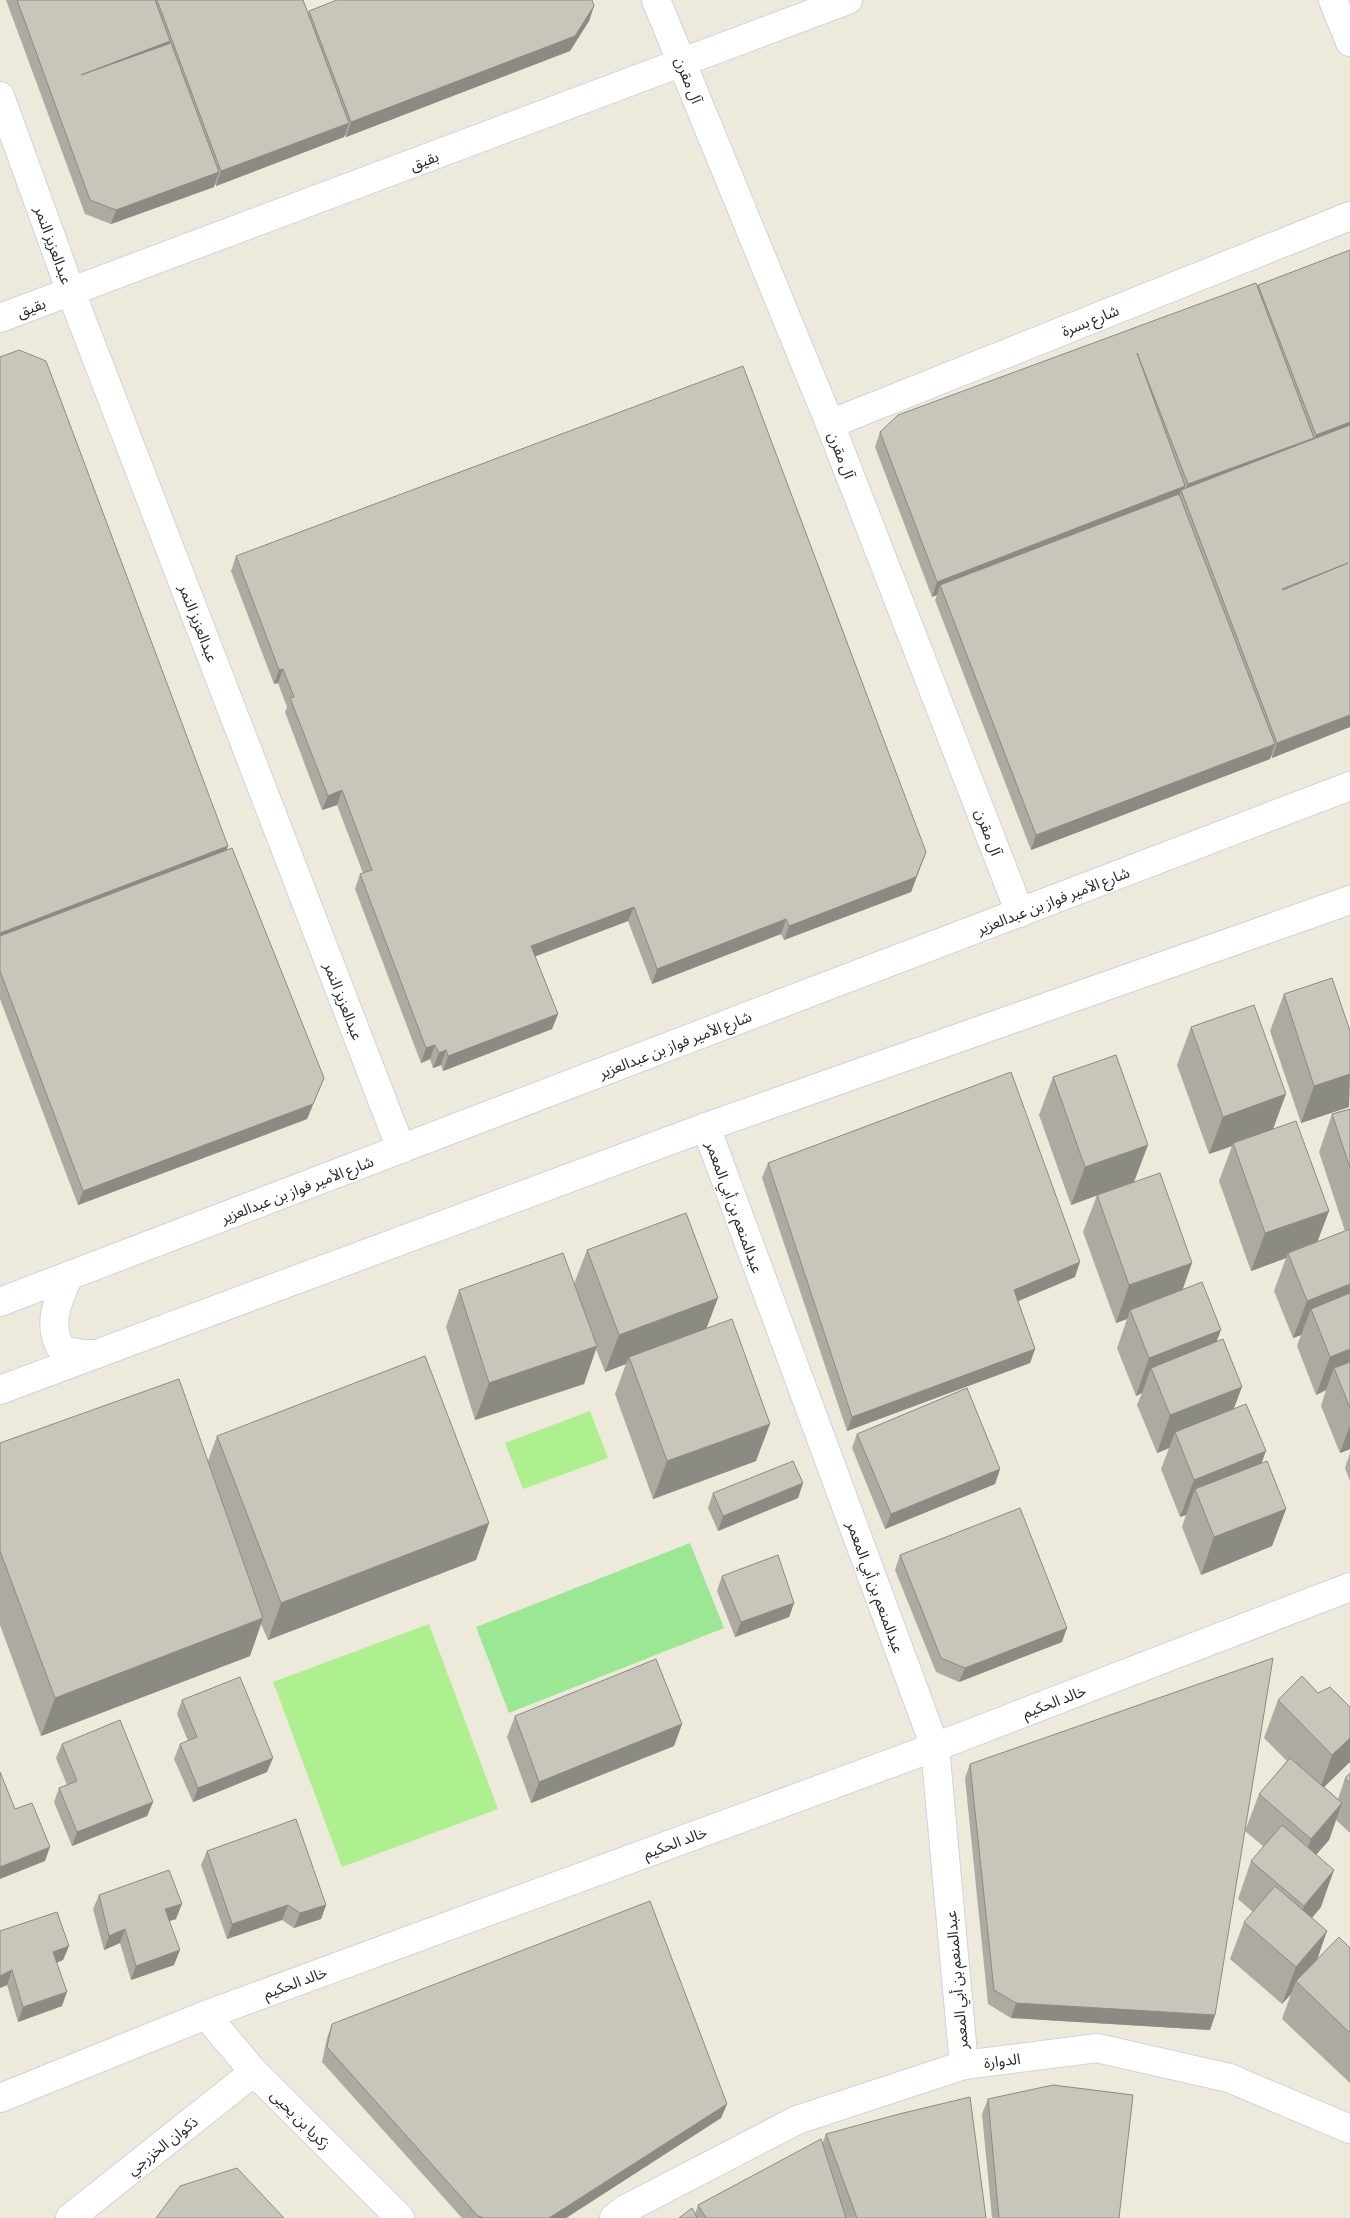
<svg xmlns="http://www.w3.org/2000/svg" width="1350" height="2218" font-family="Commissioner,'Noto Sans Arabic',sans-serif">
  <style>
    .park { fill: #9ce794 }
    .pitch { fill: #aeef8f }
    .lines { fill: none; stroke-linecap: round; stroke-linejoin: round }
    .street-casing { stroke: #d2d0e4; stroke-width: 30 }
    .secondary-casing { stroke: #d2d0e4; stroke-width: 30 }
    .street { stroke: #fff; stroke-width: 28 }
    .secondary { stroke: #fff; stroke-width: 28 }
    .wall { fill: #acaaa1 }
    .shaded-wall { fill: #8c8b83 }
    .building { fill: #c8c6bb; stroke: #8c8b83; fill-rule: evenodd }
    .labels { text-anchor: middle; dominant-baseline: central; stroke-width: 4; stroke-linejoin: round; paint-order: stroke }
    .street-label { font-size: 15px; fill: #2a2a2a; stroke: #fff }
  </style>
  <rect width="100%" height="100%" fill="#edeadb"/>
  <path class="park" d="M690,1543L724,1628L509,1713L476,1627Z"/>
  <g class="pitch">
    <path d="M590,1411L608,1458L523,1489L505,1443Z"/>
    <path d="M429,1624L498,1809L342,1867L273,1682Z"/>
  </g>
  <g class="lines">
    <defs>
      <g id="street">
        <path d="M656,0L830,424L1020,913"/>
        <path d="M1333,0L1350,42"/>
        <path d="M0,96L71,292L401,1149"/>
        <path d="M0,318L848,0"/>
        <path d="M830,424L1350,216"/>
        <path d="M706,1127L935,1747L964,2065"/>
        <path d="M206,2015L254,2072L400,2218"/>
        <path d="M0,2098L206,2015L935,1747L1350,1587"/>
        <path d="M70,2218L254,2072"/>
        <path d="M614,2218L624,2210L797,2120L964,2065L1097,2048L1229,2078L1350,2129"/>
      </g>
      <g id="secondary">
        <path d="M69,1276C58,1299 46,1326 62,1350L82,1354H96"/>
        <path d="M0,1302L1350,786"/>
        <path d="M0,1390L706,1127L1350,900"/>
      </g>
    </defs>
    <use href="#street" class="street-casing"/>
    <use href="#secondary" class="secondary-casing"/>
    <use href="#street" class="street"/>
    <use href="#secondary" class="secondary"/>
  </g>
  <g class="wall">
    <path d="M6,0H303L308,13L309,11L594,6L589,21L570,51L346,137L345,135L344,137L216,186L215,183L214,187L111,224L85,214Z"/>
    <path d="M1350,250V727L1272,758L1271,755L1270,759L1031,850L935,600L937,595L932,597L875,447L880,432L1257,287L1258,285Z"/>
    <path d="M0,357L228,846L227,849L318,1093L307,1119L78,1205L0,999Z"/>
    <path d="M236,556L926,852L911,892L784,940L781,934L652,984L628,921L535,956L558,1014L552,1029L443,1071L441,1065L433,1068L430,1059L421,1063L355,889L360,874L363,873L337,805L322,810L285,712L287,707L278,683L274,684L231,571Z"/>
    <path d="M1284,994L1350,1031L1349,1107L1301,1123L1270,1031Z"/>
    <path d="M1191,1027L1274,1129L1329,1211L1317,1242L1345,1231L1319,1152L1332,1114L1350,1109V1449L1340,1453L1321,1406L1326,1390L1316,1395L1297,1346L1301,1335L1293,1338L1274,1291L1286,1258L1251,1271L1219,1181L1232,1146L1209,1154L1177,1065Z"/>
    <path d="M1053,1077L1134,1182L1182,1290L1217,1341L1234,1409L1286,1509L1272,1546L1201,1575L1182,1527L1186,1515L1180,1517L1161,1469L1169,1448L1157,1453L1137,1405L1142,1393L1136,1396L1117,1348L1127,1319L1116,1323L1083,1232L1097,1195L1071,1205L1039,1115Z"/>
    <path d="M768,1163L1075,1277L1018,1301L1035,1349L1030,1363L847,1431L762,1178Z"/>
    <path d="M587,1250L706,1329L756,1461L653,1499L615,1394L626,1364L605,1372L596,1349L584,1384L475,1420L446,1327L459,1290L574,1284Z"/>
    <path d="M857,1434L1000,1469L995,1484L885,1529L852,1448Z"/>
    <path d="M217,1436L489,1523L476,1560L268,1640L261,1624L250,1656L41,1736L0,1625V1443L208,1461Z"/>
    <path d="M1350,1453V1481L1345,1468Z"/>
    <path d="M803,1483L798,1498L718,1531L708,1508L713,1493Z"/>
    <path d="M900,1555L1062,1642L959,1682L936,1672L895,1570Z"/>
    <path d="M722,1576L794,1603L789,1617L735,1637L717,1591Z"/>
    <path d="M1318,1693L1350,1707L1324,1787L1338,1799L1345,1778L1350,1773V1833L1336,1820L1329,1840L1316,1854L1321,1907L1312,1918L1317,1960L1350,1948V2083L1282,2019L1291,1994L1282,2004L1230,1959L1244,1922L1253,1912L1238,1899L1251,1861L1264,1847L1245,1831L1259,1794L1287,1761L1264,1738L1278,1700Z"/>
    <path d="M182,1700L267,1772L193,1802L174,1759L180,1744L188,1741L177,1714Z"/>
    <path d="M515,1716L682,1724L674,1746L531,1803L507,1737Z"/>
    <path d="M62,1744L153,1802L147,1816L72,1846L54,1802L59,1788L67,1785L56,1758Z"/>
    <path d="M970,1764L1215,2015L1210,2030L1011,2018L988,2004L965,1778Z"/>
    <path d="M207,1851L326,1905L321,1919L294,1928L282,1920L227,1939L201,1865Z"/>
    <path d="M99,1895L176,1919L169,1921L174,1965L131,1980L120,1943L104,1950L93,1909Z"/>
    <path d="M0,1931L69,1946L63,1960L57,1963L62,2006L18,2022L7,1985L0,1988Z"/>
    <path d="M332,2024L727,2104L721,2118L566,2218H462L322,2062L327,2038Z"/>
    <path d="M988,2099L1119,2218H992L982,2114Z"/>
    <path d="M826,2134L986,2218H679L695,2214L698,2205L822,2144Z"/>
  </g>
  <g class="shaded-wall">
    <path d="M594,6L589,21L570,51L346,137L351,122Z"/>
    <path d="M170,41L165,56L81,75Z"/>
    <path d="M349,123L344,137L216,186L221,171Z"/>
    <path d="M219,172L214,187L111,224L116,210Z"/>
    <path d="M1350,422V435L1310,450L1316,435Z"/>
    <path d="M1314,438L1308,452L1183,496L1188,484Z"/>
    <path d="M1185,486L1182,494L1181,490L1177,502L940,585L937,595L932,597L937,582Z"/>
    <path d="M283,669L278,683L274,684L279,670Z"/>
    <path d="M1350,715V727L1272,758L1277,743Z"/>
    <path d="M1275,744L1270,759L1031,850L1036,835Z"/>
    <path d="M342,790L337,805L322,810L328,796Z"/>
    <path d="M228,846L223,860L0,946V933Z"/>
    <path d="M926,852L911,892L784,940L789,926Z"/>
    <path d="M634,907L628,921L526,960L531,946Z"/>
    <path d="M786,919L781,934L652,984L657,969Z"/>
    <path d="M558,1014L552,1029L443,1071L448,1056Z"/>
    <path d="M435,1045L430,1059L421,1063L426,1048Z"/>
    <path d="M446,1050L441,1065L433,1068L439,1053Z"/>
    <path d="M1350,1074L1349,1107L1301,1123L1314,1086Z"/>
    <path d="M324,1078L307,1119L78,1205L83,1191Z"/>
    <path d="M1286,1094L1272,1132L1233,1143L1232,1146L1209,1154L1223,1117Z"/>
    <path d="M1148,1145L1134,1182L1071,1205L1085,1167Z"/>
    <path d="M1329,1211L1315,1248L1288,1253L1286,1258L1251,1271L1265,1233Z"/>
    <path d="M1080,1262L1075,1277L1009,1305L1014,1290Z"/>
    <path d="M1192,1263L1179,1300L1130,1310L1127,1319L1116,1323L1129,1285Z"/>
    <path d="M1350,1284V1316L1311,1309L1301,1335L1293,1338L1307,1301Z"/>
    <path d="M718,1298L704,1335L629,1357L626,1364L605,1372L619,1335Z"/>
    <path d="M1221,1330L1207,1367L1151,1368L1142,1393L1136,1396L1149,1358Z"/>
    <path d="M597,1346L584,1384L475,1420L489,1383Z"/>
    <path d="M1035,1349L1030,1363L847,1431L852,1417Z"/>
    <path d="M1350,1349V1381L1334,1368L1326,1390L1316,1395L1330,1357Z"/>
    <path d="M1242,1387L1228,1424L1175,1432L1169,1448L1157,1453L1170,1415Z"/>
    <path d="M770,1424L756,1461L653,1499L667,1461Z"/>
    <path d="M1350,1425V1449L1340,1453Z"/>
    <path d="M1266,1451L1252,1489H1195L1186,1515L1180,1517L1194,1480Z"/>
    <path d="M1000,1469L995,1484L885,1529L891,1514Z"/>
    <path d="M803,1483L798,1498L718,1531L723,1516Z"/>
    <path d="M1286,1509L1272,1546L1201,1575L1214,1537Z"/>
    <path d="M489,1523L476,1560L268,1640L281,1603Z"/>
    <path d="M794,1603L789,1617L735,1637L741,1622Z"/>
    <path d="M263,1618L250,1656L41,1736L55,1698Z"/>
    <path d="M1067,1628L1062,1642L959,1682L965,1668Z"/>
    <path d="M682,1724L674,1746L531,1803L539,1782Z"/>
    <path d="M1350,1738V1762L1319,1792L1332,1755Z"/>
    <path d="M273,1758L267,1772L193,1802L198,1788Z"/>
    <path d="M153,1802L147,1816L72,1846L77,1832Z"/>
    <path d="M1342,1803L1329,1840L1298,1876L1311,1839Z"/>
    <path d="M50,1847L45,1861L0,1879V1867Z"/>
    <path d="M1334,1870L1321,1907L1290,1943L1304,1906Z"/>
    <path d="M182,1904L176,1919L160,1924L165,1909Z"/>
    <path d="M288,1905L282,1920L227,1939L232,1924Z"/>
    <path d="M326,1905L321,1919L294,1928L300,1913Z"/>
    <path d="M125,1929L120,1943L104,1950L109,1936Z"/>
    <path d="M1327,1931L1314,1969L1296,1981L1291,1994L1282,2004L1296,1967Z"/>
    <path d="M69,1946L63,1960L47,1966L53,1952Z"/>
    <path d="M180,1950L174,1965L131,1980L136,1966Z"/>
    <path d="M12,1970L7,1985L0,1988V1976Z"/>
    <path d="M67,1992L62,2006L18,2022L23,2007Z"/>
    <path d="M1016,2003L1215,2015L1210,2030L1011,2018Z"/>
    <path d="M727,2104L721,2118L566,2218H549Z"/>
  </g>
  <g class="building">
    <path d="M17,0H155L170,41L81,75L171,43L219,172L116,210L90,200Z"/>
    <path d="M157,0H303L349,123L221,171Z"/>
    <path d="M337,0H592L594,6L575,36L351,122L309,11Z"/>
    <path d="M1350,250V422L1316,435L1258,285Z"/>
    <path d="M1256,283L1314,438L1188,484L1137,353L1185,486L937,582L880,432L898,415Z"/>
    <path d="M19,350L46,361L228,846L0,933V357Z"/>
    <path d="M743,366L926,852L916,877L789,926L786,919L657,969L634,907L531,946L558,1014L448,1056L446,1050L439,1053L435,1045L426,1048L360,874L372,870L342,790L328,796L290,698L294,697L283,669L279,670L236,556Z"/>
    <path d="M1350,425V715L1277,743L1181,490ZM1348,563L1283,590L1282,589Z"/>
    <path d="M1179,494L1275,744L1036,835L940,585Z"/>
    <path d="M232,848L324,1078L313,1104L83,1191L0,971V936Z"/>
    <path d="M1332,978L1350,1031V1074L1314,1086L1284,994Z"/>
    <path d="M1254,1005L1286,1094L1223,1117L1191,1027Z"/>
    <path d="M1116,1055L1148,1145L1085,1167L1053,1077Z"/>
    <path d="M1011,1072L1080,1262L1014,1290L1035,1349L852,1417L768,1163Z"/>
    <path d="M1350,1109V1168L1332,1114Z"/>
    <path d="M1296,1121L1329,1211L1265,1233L1233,1143Z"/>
    <path d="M1160,1173L1192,1263L1129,1285L1097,1195Z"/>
    <path d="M686,1213L718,1298L619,1335L587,1250Z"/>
    <path d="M1350,1229V1284L1307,1301L1288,1253Z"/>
    <path d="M563,1253L597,1346L489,1383L459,1290Z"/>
    <path d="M1202,1282L1221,1330L1149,1358L1130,1310Z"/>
    <path d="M1350,1293V1349L1330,1357L1311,1309Z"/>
    <path d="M732,1319L770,1424L667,1461L629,1357Z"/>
    <path d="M1223,1339L1242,1387L1170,1415L1151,1368Z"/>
    <path d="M425,1356L489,1523L281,1603L217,1436Z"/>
    <path d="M1350,1362V1408L1334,1368Z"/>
    <path d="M179,1379L263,1618L55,1698L0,1551V1443Z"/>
    <path d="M967,1388L1000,1469L891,1514L857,1434Z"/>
    <path d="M1246,1404L1266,1451L1194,1480L1175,1432Z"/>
    <path d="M793,1461L803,1483L723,1516L713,1493Z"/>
    <path d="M1267,1461L1286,1509L1214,1537L1195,1489Z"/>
    <path d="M1020,1508L1067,1628L965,1668L941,1658L900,1555Z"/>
    <path d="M778,1555L794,1603L741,1622L722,1576Z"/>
    <path d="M1273,1658L1215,2015L1016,2003L994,1990L970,1764Z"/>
    <path d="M656,1659L682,1724L539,1782L515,1716Z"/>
    <path d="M1302,1676L1318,1693L1330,1687L1350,1707V1738L1332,1755L1278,1700Z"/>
    <path d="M240,1677L273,1758L198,1788L180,1744L197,1737L182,1700Z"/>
    <path d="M120,1720L153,1802L77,1832L59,1788L77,1781L62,1744Z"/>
    <path d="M1290,1758L1342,1803L1311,1839L1259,1794Z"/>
    <path d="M0,1772L15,1809L32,1803L50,1847L0,1867Z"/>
    <path d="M1350,1773V1783L1345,1778Z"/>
    <path d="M296,1819L326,1905L300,1913L288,1905L232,1924L207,1851Z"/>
    <path d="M1282,1825L1334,1870L1304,1906L1251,1861Z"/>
    <path d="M169,1870L182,1904L165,1909L180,1950L136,1966L125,1929L109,1936L99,1895Z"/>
    <path d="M1275,1886L1327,1931L1296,1967L1244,1922Z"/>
    <path d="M650,1901L727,2104L549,2218H484L478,2216L327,2047L332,2024Z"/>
    <path d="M57,1912L69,1946L53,1952L67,1992L23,2007L12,1970L0,1976V1931Z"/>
    <path d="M1339,1937L1350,1948V2033L1296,1981Z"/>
    <path d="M1053,2085L1133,2095L1119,2218H999L988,2099Z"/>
    <path d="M970,2097L986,2218H857L826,2134L899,2114Z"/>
    <path d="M821,2139L846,2218H706L698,2205Z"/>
    <path d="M237,2168L284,2218H156L180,2186Z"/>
    <path d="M692,2208L697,2218H679Z"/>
  </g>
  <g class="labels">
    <g class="street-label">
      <text transform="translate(689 80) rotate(68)">آل مقرن</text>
      <text transform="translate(424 160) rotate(-20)">بقيق</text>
      <text transform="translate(54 245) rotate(70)">عبدالعزيز النمر</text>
      <text transform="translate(31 307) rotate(-20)">بقيق</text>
      <text transform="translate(1090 320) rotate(-22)">شارع بسرة</text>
      <text transform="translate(842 455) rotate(69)">آل مقرن</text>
      <text transform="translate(199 623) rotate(69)">عبدالعزيز النمر</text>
      <text transform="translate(989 832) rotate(69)">آل مقرن</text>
      <text transform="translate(1053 900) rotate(-21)">شارع الأمير فواز بن عبدالعزير</text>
      <text transform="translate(344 1001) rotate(69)">عبدالعزيز النمر</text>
      <text transform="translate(675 1044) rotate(-21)">شارع الأمير فواز بن عبدالعزير</text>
      <text transform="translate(297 1189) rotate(-21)">شارع الأمير فواز بن عبدالعزير</text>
      <text transform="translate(735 1207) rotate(70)">عبدالمنعم بن أبي المعمر</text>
      <text transform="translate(876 1587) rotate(70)">عبدالمنعم بن أبي المعمر</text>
      <text transform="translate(1054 1701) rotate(-21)">خالد الحكيم</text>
      <text transform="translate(675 1842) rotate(-20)">خالد الحكيم</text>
      <text transform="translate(956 1980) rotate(-95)">عبدالمنعم بن أبي المعمر</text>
      <text transform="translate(295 1982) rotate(-20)">خالد الحكيم</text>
      <text transform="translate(1002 2060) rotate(-7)">الدوارة</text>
      <text transform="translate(301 2119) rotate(45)">زكريا بن يحيى</text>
      <text transform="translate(162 2145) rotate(-38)">ذكوان الخزرجي</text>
    </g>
  </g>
</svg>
